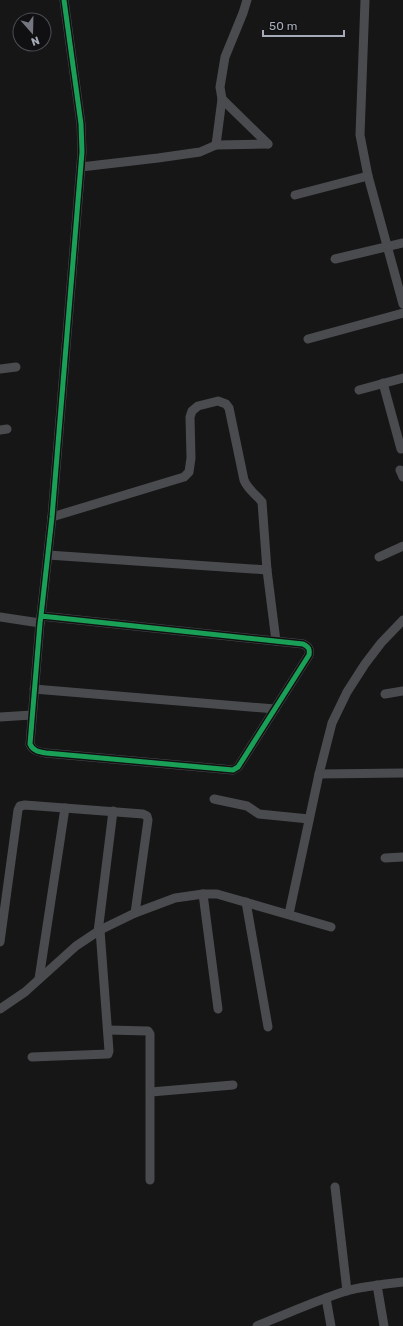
<svg xmlns="http://www.w3.org/2000/svg" width="403" height="1326" font-family="Rubik,sans-serif">
  <style>
    .lines { fill: none; stroke-linecap: round; stroke-linejoin: round }
    .minor { stroke: #4a4b4f; stroke-width: 9 }
    .cycleway-casing { stroke: #101012; stroke-width: 8 }
    .cycleway { stroke: #1a9f57; stroke-width: 5 }
  </style>
  <rect width="100%" height="100%" fill="#161616"/>
  <g class="lines">
    <g class="minor">
      <path d="M365,0L360,135L368,176L403,304"/>
      <path d="M222,99L268,144"/>
      <path d="M216,145L222,99L220,87L225,57L243,13L247,0"/>
      <path d="M81,167L158,158L200,152L216,145L268,144"/>
      <path d="M295,195L368,176"/>
      <path d="M335,259L403,243"/>
      <path d="M308,339L403,313"/>
      <path d="M0,369L16,367"/>
      <path d="M383,383L401,449"/>
      <path d="M359,390L403,378"/>
      <path d="M0,430L7,429"/>
      <path d="M400,470L403,477"/>
      <path d="M52,517L184,477L189,472L191,458L190,417L192,411L198,406L218,401L226,404L229,408L244,480C248,490 256,494 262,502L267,570L276,641"/>
      <path d="M48,555L267,570"/>
      <path d="M379,557L403,546"/>
      <path d="M41,616L303,644C309,647 310,649 309,655L240,764L238,767L233,770L46,753C39,752 33,751 30,744L40,623L41,616L52,517L82,152L81,124L64,0"/>
      <path d="M0,617L40,623"/>
      <path d="M34,689L275,709"/>
      <path d="M385,694L403,691"/>
      <path d="M0,717L32,715"/>
      <path d="M319,774L403,773"/>
      <path d="M214,799L247,806L259,814L309,819"/>
      <path d="M385,858L403,857"/>
      <path d="M203,894L218,1009"/>
      <path d="M246,902L268,1027"/>
      <path d="M289,914L319,774L332,723L347,692L365,664L381,643L403,620"/>
      <path d="M98,932L113,811"/>
      <path d="M0,942L18,810L20,806L25,805L143,814L147,816L148,820L135,913"/>
      <path d="M39,979L65,808"/>
      <path d="M0,1009L25,992L76,946L100,930L135,913L175,898L203,894H217L331,927"/>
      <path d="M108,1030L148,1031L150,1034V1180"/>
      <path d="M32,1057L108,1054L109,1051L100,930"/>
      <path d="M151,1092L233,1085"/>
      <path d="M335,1187L347,1291"/>
      <path d="M377,1285L384,1326"/>
      <path d="M326,1298L331,1326"/>
      <path d="M257,1326C286,1314 315,1301 346,1291C364,1286 384,1284 403,1282"/>
    </g>
    <defs>
      <path id="cycleway" d="M41,616L303,644C309,647 310,649 309,655L240,764L238,767L233,770L46,753C39,752 33,751 30,744L40,623L41,616L52,517L82,152L81,124L64,0"/>
    </defs>
    <use href="#cycleway" class="cycleway-casing"/>
    <use href="#cycleway" class="cycleway"/>
  </g>
  <g transform="translate(32 32) rotate(160)"><circle r="19" fill="#101012" stroke="#4c4e54"/>
  <path d="M0-3L7 15L0 10L-7 15Z" fill="#74777f"/>
  <text y="-6" font-size="11" font-weight="bold" text-anchor="middle" fill="#a6abb7">N</text>
  </g>
  <path d="M263 30v6h81v-6" fill="none" stroke="#a6abb7" stroke-width="2"/>
  <text x="269" y="30" font-size="12" fill="#a6abb7" stroke="#101012" stroke-width="3" paint-order="stroke">50 m</text>
</svg>
